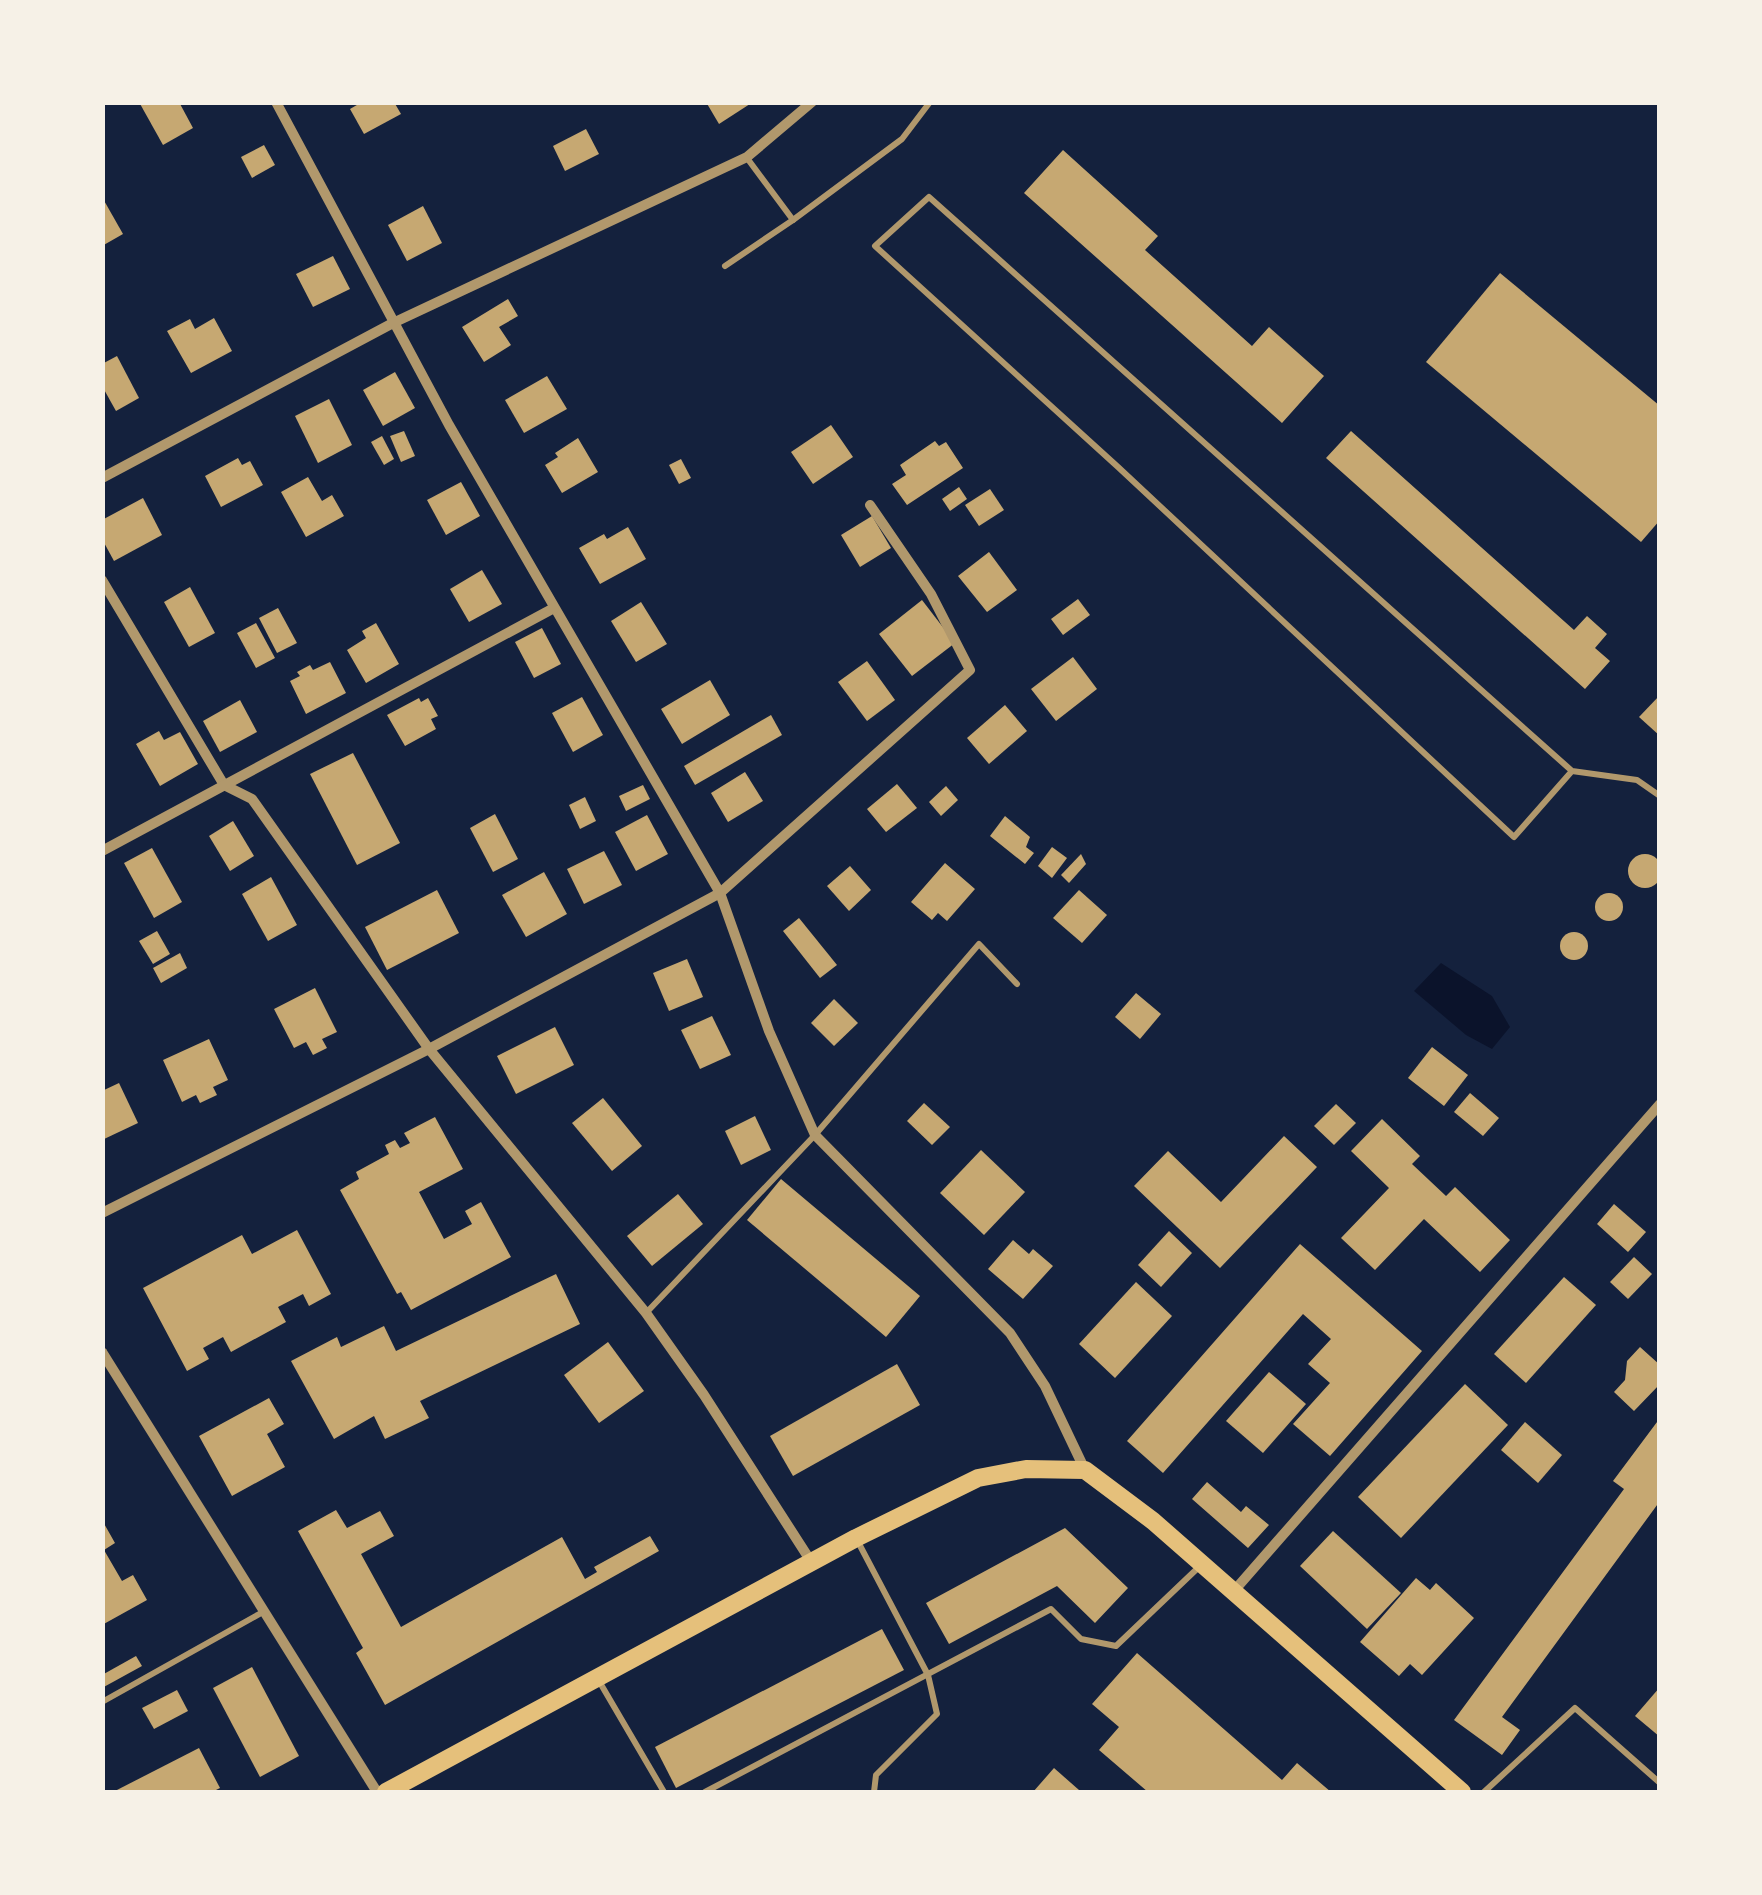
<svg xmlns="http://www.w3.org/2000/svg" width="1762" height="1895" font-family="Overpass,sans-serif">
  <style>
    .water { fill: #0b132b }
    .building { fill: #c6a872 }
    .lines { fill: none; stroke-linecap: round; stroke-linejoin: round }
    .service { stroke: #b1986c; stroke-width: 6 }
    .minor { stroke: #b1986c; stroke-width: 10 }
    .secondary { stroke: #e5c07b; stroke-width: 18 }
  </style>
  <rect width="100%" height="100%" fill="#14213d"/>
  <path class="water" d="M1441,963L1492,996L1510,1027L1492,1049L1466,1035L1414,991Z"/>
  <g class="building">
    <path d="M139,102H179L193,128L163,145Z"/>
    <path d="M362,102H394L401,114L364,134L350,109Z"/>
    <path d="M706,102H753L719,124Z"/>
    <path d="M586,129L599,154L565,171L553,146Z"/>
    <path d="M264,145L275,165L252,178L241,157Z"/>
    <path d="M1063,150L1158,236L1145,250L1252,346L1269,327L1324,376L1282,423L1024,193Z"/>
    <path d="M102,197L123,234L102,246Z"/>
    <path d="M423,206L442,243L407,261L388,225Z"/>
    <path d="M333,256L350,289L313,307L296,274Z"/>
    <path d="M1500,273L1660,406V520L1641,542L1426,362Z"/>
    <path d="M508,299L518,316L499,327L511,345L484,362L462,327Z"/>
    <path d="M214,318L232,351L191,373L167,331L190,319L195,329Z"/>
    <path d="M117,356L139,398L116,411L102,386V364Z"/>
    <path d="M395,372L415,408L383,426L363,390Z"/>
    <path d="M547,376L567,409L524,433L505,400Z"/>
    <path d="M329,399L352,445L318,463L295,416Z"/>
    <path d="M831,425L853,457L813,484L791,452Z"/>
    <path d="M404,431L415,456L401,462L390,436Z"/>
    <path d="M1351,431L1574,630L1587,616L1607,634L1595,648L1610,661L1585,689L1326,458Z"/>
    <path d="M382,436L394,459L384,465L371,442Z"/>
    <path d="M578,438L598,472L562,493L545,465L558,457L555,453Z"/>
    <path d="M935,441L939,446L946,442L963,468L907,505L892,484L906,475L900,465Z"/>
    <path d="M238,458L242,465L250,461L263,485L221,507L205,476Z"/>
    <path d="M681,459L691,478L679,484L669,465Z"/>
    <path d="M308,477L322,501L332,495L344,516L306,537L281,492Z"/>
    <path d="M461,482L480,516L446,535L427,500Z"/>
    <path d="M959,487L967,499L950,511L942,499Z"/>
    <path d="M990,489L1004,510L979,526L965,505Z"/>
    <path d="M143,498L162,535L114,561L102,539V520Z"/>
    <path d="M872,516L891,548L860,567L841,535Z"/>
    <path d="M628,527L646,559L600,584L579,548L604,534L607,539Z"/>
    <path d="M989,552L1017,590L987,612L958,576Z"/>
    <path d="M482,570L502,604L469,622L450,589Z"/>
    <path d="M190,587L215,633L189,647L164,602Z"/>
    <path d="M1078,599L1090,615L1063,635L1051,619Z"/>
    <path d="M922,600L955,643L912,676L879,634Z"/>
    <path d="M641,602L667,644L636,662L611,621Z"/>
    <path d="M278,608L297,643L277,653L259,618Z"/>
    <path d="M256,623L275,658L256,668L237,633Z"/>
    <path d="M376,623L399,664L366,683L347,650L366,638L362,631Z"/>
    <path d="M542,628L561,664L534,678L515,642Z"/>
    <path d="M1073,657L1097,689L1056,721L1031,689Z"/>
    <path d="M867,661L895,700L867,721L838,682Z"/>
    <path d="M330,662L346,693L306,714L290,681L300,676L297,672L310,665L313,670Z"/>
    <path d="M710,680L730,715L682,744L661,709Z"/>
    <path d="M1660,695V736L1639,717Z"/>
    <path d="M582,697L603,735L573,752L552,713Z"/>
    <path d="M419,698L421,702L428,698L438,716L431,719L436,729L405,746L387,715Z"/>
    <path d="M240,700L257,732L220,752L203,721Z"/>
    <path d="M1005,705L1027,731L989,764L967,738Z"/>
    <path d="M771,715L782,735L695,785L684,766Z"/>
    <path d="M159,731L164,740L180,732L198,764L160,786L136,744Z"/>
    <path d="M353,753L400,843L357,865L310,774Z"/>
    <path d="M745,772L763,801L728,822L711,793Z"/>
    <path d="M897,784L917,808L886,832L867,809Z"/>
    <path d="M643,785L650,799L626,811L619,796Z"/>
    <path d="M946,786L958,800L941,816L929,802Z"/>
    <path d="M585,797L596,821L580,829L569,805Z"/>
    <path d="M495,814L518,859L493,872L470,828Z"/>
    <path d="M647,815L668,854L636,871L615,832Z"/>
    <path d="M1005,816L1030,837L1026,847L1034,853L1025,864L990,836Z"/>
    <path d="M233,821L254,856L230,871L209,836Z"/>
    <path d="M1052,847L1067,858L1052,878L1038,866Z"/>
    <path d="M152,848L182,902L154,918L124,863Z"/>
    <path d="M604,851L622,885L584,904L567,869Z"/>
    <circle cx="1645" cy="871" r="17"/>
    <path d="M1081,854L1086,864L1069,883L1061,875Z"/>
    <path d="M945,863L975,889L947,921L938,913L932,920L911,902Z"/>
    <path d="M850,866L871,890L849,911L827,886Z"/>
    <path d="M544,872L567,914L526,937L502,895Z"/>
    <path d="M271,877L297,925L268,941L242,894Z"/>
    <path d="M437,890L459,933L387,970L365,927Z"/>
    <path d="M1079,890L1107,915L1082,943L1053,918Z"/>
    <circle cx="1609" cy="907" r="14"/>
    <path d="M799,918L837,965L820,978L783,931Z"/>
    <path d="M157,931L170,954L153,964L139,941Z"/>
    <circle cx="1574" cy="946" r="14"/>
    <path d="M180,953L187,968L161,983L153,968Z"/>
    <path d="M687,959L703,997L669,1011L653,973Z"/>
    <path d="M315,988L337,1032L322,1039L327,1048L313,1055L306,1042L294,1048L274,1009Z"/>
    <path d="M1136,993L1161,1014L1140,1039L1115,1017Z"/>
    <path d="M834,999L858,1023L834,1046L811,1023Z"/>
    <path d="M712,1016L731,1055L700,1069L681,1030Z"/>
    <path d="M555,1027L574,1065L516,1094L497,1056Z"/>
    <path d="M209,1039L228,1080L213,1087L217,1095L200,1103L196,1095L182,1102L163,1060Z"/>
    <path d="M1432,1047L1468,1075L1444,1106L1408,1078Z"/>
    <path d="M119,1083L138,1123L102,1140V1091Z"/>
    <path d="M1470,1093L1499,1118L1483,1136L1454,1112Z"/>
    <path d="M603,1098L642,1146L612,1171L572,1123Z"/>
    <path d="M924,1103L950,1127L932,1145L907,1121Z"/>
    <path d="M1336,1104L1356,1123L1334,1145L1314,1126Z"/>
    <path d="M755,1116L771,1150L741,1165L725,1131Z"/>
    <path d="M435,1117L463,1169L419,1192L444,1239L472,1224L465,1211L481,1202L511,1257L411,1310L401,1292L397,1294L340,1190L359,1179L356,1172L389,1154L385,1145L395,1140L400,1148L410,1143L404,1133Z"/>
    <path d="M1382,1119L1420,1156L1412,1164L1446,1196L1455,1187L1510,1240L1480,1272L1424,1219L1375,1270L1341,1238L1389,1188L1351,1151Z"/>
    <path d="M1284,1136L1317,1167L1220,1268L1134,1186L1168,1151L1221,1202Z"/>
    <path d="M981,1150L1025,1192L984,1235L940,1193Z"/>
    <path d="M781,1179L920,1296L886,1337L747,1220Z"/>
    <path d="M678,1194L703,1224L652,1266L627,1236Z"/>
    <path d="M1614,1204L1646,1232L1628,1252L1597,1224Z"/>
    <path d="M297,1230L331,1294L309,1306L303,1294L278,1307L286,1322L231,1352L223,1337L203,1348L209,1359L187,1371L143,1288L242,1235L252,1254Z"/>
    <path d="M1169,1231L1192,1253L1161,1287L1138,1265Z"/>
    <path d="M1013,1240L1029,1254L1033,1249L1053,1266L1023,1299L988,1269Z"/>
    <path d="M1300,1244L1422,1351L1330,1456L1293,1424L1330,1383L1308,1364L1331,1339L1303,1314L1163,1473L1127,1441Z"/>
    <path d="M1634,1257L1652,1274L1628,1299L1610,1282Z"/>
    <path d="M556,1274L580,1324L420,1401L429,1418L385,1439L374,1416L334,1439L291,1361L337,1337L341,1347L384,1326L396,1351Z"/>
    <path d="M1564,1277L1596,1305L1526,1383L1494,1354Z"/>
    <path d="M1136,1282L1172,1316L1115,1378L1079,1344Z"/>
    <path d="M608,1342L644,1391L599,1423L564,1375Z"/>
    <path d="M1640,1347L1660,1365V1384L1634,1411L1614,1392L1625,1380L1627,1361Z"/>
    <path d="M897,1364L920,1405L793,1476L770,1436Z"/>
    <path d="M1269,1372L1306,1404L1263,1453L1226,1421Z"/>
    <path d="M1465,1384L1508,1425L1401,1538L1358,1497Z"/>
    <path d="M269,1398L284,1424L267,1434L285,1467L232,1496L199,1436Z"/>
    <path d="M1660,1418V1501L1502,1717L1520,1730L1502,1755L1454,1720L1624,1489L1613,1481Z"/>
    <path d="M1525,1422L1562,1455L1538,1483L1501,1450Z"/>
    <path d="M1207,1482L1241,1512L1246,1506L1269,1525L1248,1548L1192,1499Z"/>
    <path d="M336,1510L347,1528L380,1511L394,1536L361,1554L401,1627L562,1537L585,1579L597,1572L594,1567L650,1536L659,1551L385,1705L356,1653L363,1648L298,1531Z"/>
    <path d="M102,1520L115,1543L104,1550L122,1581L133,1575L147,1600L102,1625Z"/>
    <path d="M1065,1528L1128,1588L1095,1623L1057,1586L949,1644L926,1603Z"/>
    <path d="M1333,1531L1401,1593L1367,1629L1300,1566Z"/>
    <path d="M1416,1578L1430,1590L1436,1583L1474,1618L1422,1675L1410,1664L1399,1676L1360,1642Z"/>
    <path d="M882,1629L904,1670L676,1788L655,1747Z"/>
    <path d="M1137,1653L1282,1780L1297,1763L1331,1792H1148L1099,1750L1119,1727L1092,1704Z"/>
    <path d="M136,1656L142,1666L102,1688V1675Z"/>
    <path d="M252,1667L299,1756L260,1777L213,1688Z"/>
    <path d="M1660,1687V1737L1635,1716Z"/>
    <path d="M177,1690L188,1711L154,1729L142,1708Z"/>
    <path d="M199,1748L220,1788L212,1792H113Z"/>
    <path d="M1054,1768L1079,1790L1077,1792H1033Z"/>
  </g>
  <g class="lines">
    <g class="service">
      <path d="M747,158L793,220"/>
      <path d="M725,266L793,220L902,139L930,102"/>
      <path d="M1572,771L1514,837L1118,467L875,246L929,197L1572,771L1637,780L1660,796"/>
      <path d="M647,1312L815,1135L979,944L1017,984"/>
      <path d="M856,1538L928,1675L937,1714L876,1775L874,1792"/>
      <path d="M599,1681L664,1792"/>
      <path d="M102,1702L263,1612"/>
      <path d="M705,1792L1051,1609L1081,1639L1116,1646L1201,1565"/>
      <path d="M1484,1792L1575,1708L1660,1783"/>
    </g>
    <g class="minor">
      <path d="M276,102L449,425L720,893L769,1031L815,1135L1010,1333L1045,1386L1085,1470"/>
      <path d="M102,478L393,323L747,157L812,102"/>
      <path d="M102,580L224,785L252,799L429,1049L646,1313L704,1395L812,1563"/>
      <path d="M102,851L554,608"/>
      <path d="M102,1213L429,1049L720,893L970,670L931,594L870,505"/>
      <path d="M102,1352L377,1792"/>
      <path d="M1233,1592L1660,1104"/>
    </g>
    <path class="secondary" d="M386,1792L856,1538L978,1478L1026,1469L1085,1470L1153,1521L1462,1792"/>
  </g>
  <rect width="1762" height="1895" fill="none" stroke="#f6f1e7" stroke-width="210"/>
</svg>
